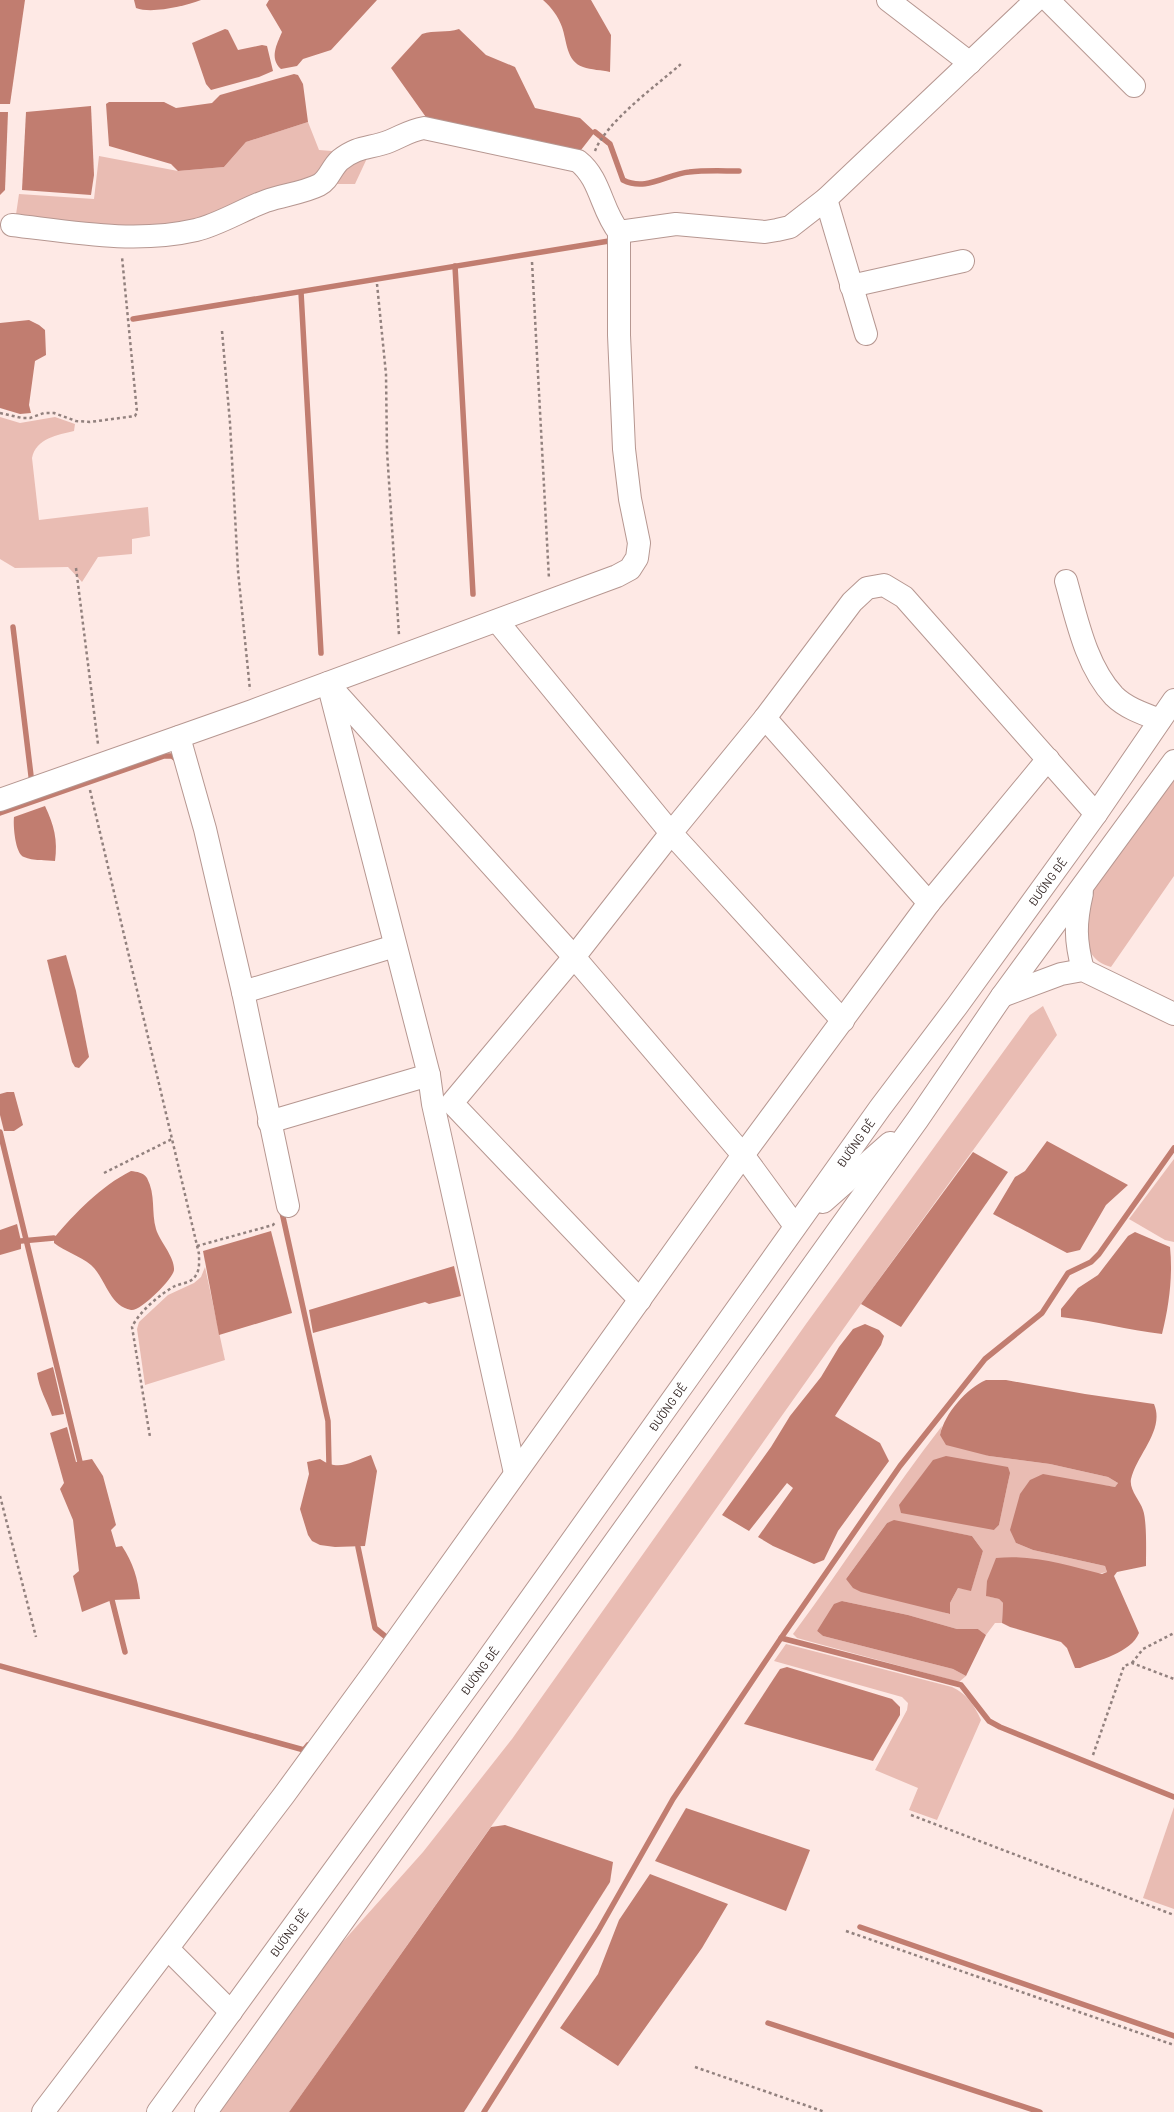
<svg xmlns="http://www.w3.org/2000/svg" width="1174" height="2112" font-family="Barlow,sans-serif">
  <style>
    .green { fill: #e9bcb3; fill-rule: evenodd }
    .water { fill: #c17d70 }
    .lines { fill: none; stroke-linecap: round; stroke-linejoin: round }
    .stream { stroke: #c17d70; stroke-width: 5.5 }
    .minor-casing { stroke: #b69791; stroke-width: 24 }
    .path { stroke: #92817e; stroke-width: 2.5; stroke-dasharray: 3 3; stroke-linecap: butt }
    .minor { stroke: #fff; stroke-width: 22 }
    .labels { text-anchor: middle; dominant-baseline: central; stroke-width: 3; stroke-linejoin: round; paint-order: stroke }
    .street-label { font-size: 12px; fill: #332624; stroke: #fcfcfc }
  </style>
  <rect width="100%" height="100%" fill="#fee9e5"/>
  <g class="green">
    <path d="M308,122L319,150L369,154L355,184H329L161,242L125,248L13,235L19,194L94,199L99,156L178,171L224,167L246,142Z"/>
    <path d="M0,417L20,423L55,417L75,424L74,431C58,435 36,438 32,458L39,520L148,507L150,536L132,539V554L98,557L82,582L68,567L15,568L0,559Z"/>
    <path d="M1174,774V876L1111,967C1072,956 1084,905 1099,878C1106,866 1116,855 1124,844C1141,820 1157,797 1174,774Z"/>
    <path d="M1043,1006L1057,1035L861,1304L289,2112H220L340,1945L423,1852L512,1739L806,1324L1030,1015Z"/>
    <path d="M1174,1159V1242L1165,1240L1129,1219Z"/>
    <path d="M205,1267L225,1360L145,1385L137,1329L139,1322L168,1295L194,1283L201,1277Z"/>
    <path d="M942,1426L940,1435L989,1456L1050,1464L1108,1477L1118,1483L1115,1487L1102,1485L1016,1543L1033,1550L1105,1566L1107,1572L987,1596L999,1599L1003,1603L1002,1623H995L986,1635L978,1629H957L908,1615L842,1601L817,1631L823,1636L953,1669L966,1676L959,1682L797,1638L793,1634C844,1565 890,1493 942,1426ZM1010,1473L999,1525L994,1530ZM894,1521L972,1536L983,1551L971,1590L958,1588L950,1603L949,1614L846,1579L887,1523Z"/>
    <path d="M786,1644L952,1687C967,1694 974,1705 981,1720L937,1820L909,1810L918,1788L875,1770L907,1710L908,1703L902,1697L774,1661Z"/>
    <path d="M1174,1807V1909L1143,1898Z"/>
  </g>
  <g class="water">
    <path d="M0,0H25L10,104H0Z"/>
    <path d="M134,0H201C185,6 152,14 136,8Z"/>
    <path d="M269,0H377L331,50L303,59L297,66L281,69C269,58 277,44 282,32L266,5Z"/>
    <path d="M543,0H591L611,35L610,72C602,70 591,70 583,67C566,61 567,41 562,27C558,16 552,8 543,0Z"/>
    <path d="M225,29L228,30L238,50L262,45L267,46L273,71L259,77L211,90L206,84L192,43Z"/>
    <path d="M459,29L486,55L515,67L535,108L580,118L595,132L581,150L428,120L391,68L422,34C434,30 447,33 459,29Z"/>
    <path d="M294,74L298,75L303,84L308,122L246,142L224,167L178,171L171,164L109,146L106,104L109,102H164L176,108L212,103L220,95Z"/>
    <path d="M91,106L94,175L91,195L22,190L26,112Z"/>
    <path d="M0,112H8L5,190L0,195Z"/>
    <path d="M29,320L39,325L45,330L46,355L35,361L29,405L31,413L20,414L0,408V323Z"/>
    <path d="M45,806C54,825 58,840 55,861C46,860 33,861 24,857C15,854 13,825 14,817Z"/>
    <path d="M66,955L76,991L89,1057L79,1068L75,1067L72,1062L47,960Z"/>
    <path d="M7,1092H14L23,1125L14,1131H4L0,1115V1094Z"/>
    <path d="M1047,1141L1128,1185L1106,1205L1080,1250L1067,1253L993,1214L1015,1177L1025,1171Z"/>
    <path d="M973,1152L1008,1172L901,1327L861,1304Z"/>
    <path d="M131,1171C137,1172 143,1172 147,1178C156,1195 151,1212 156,1229C160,1242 175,1257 174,1270C173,1279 140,1312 131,1310C109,1306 105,1277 91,1265C80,1256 66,1252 54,1243V1238C75,1213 101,1186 131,1171Z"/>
    <path d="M17,1224L21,1241V1249L0,1255V1230Z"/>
    <path d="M271,1231L292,1313L219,1335L203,1251Z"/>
    <path d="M1135,1232L1170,1247C1173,1276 1169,1306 1162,1334C1128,1330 1095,1321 1061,1317V1309L1078,1288L1098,1275L1128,1236Z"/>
    <path d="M454,1266L461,1296L429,1304L425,1302L313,1333L309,1310Z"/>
    <path d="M865,1324L879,1330L884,1336L881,1345L835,1416L880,1443L889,1461L838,1531L824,1560L814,1564L773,1546L758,1537L793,1488L787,1483L749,1531L722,1515L771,1447L790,1416L821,1377L839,1347L853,1329Z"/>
    <path d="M53,1367L64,1414L52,1416C47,1401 39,1389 37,1373Z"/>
    <path d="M986,1380H1006L1085,1394L1154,1404C1165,1430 1137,1454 1131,1479C1129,1490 1140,1500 1143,1510C1147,1521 1146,1552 1146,1566L1117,1572L1114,1576L1139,1633C1131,1653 1098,1660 1080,1668H1075L1067,1648L1061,1642L1010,1627L1002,1623L1003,1603L999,1599L986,1596L987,1581L996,1558C1033,1554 1067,1565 1102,1574L1107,1572L1105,1566L1033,1550L1016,1543L1010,1530L1020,1494L1030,1480L1043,1474L1115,1487L1118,1483L1108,1477L1050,1464L989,1456L946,1445L940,1435C945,1413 966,1389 986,1380Z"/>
    <path d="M67,1427L76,1462L92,1459L103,1476L116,1525L111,1530L116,1547L122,1546C133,1563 138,1578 140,1599L112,1600L82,1612L73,1576L79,1571L73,1520L60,1489L64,1483L50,1433Z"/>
    <path d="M371,1455L377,1471L365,1546L335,1547L320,1545L312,1541L308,1535L300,1509L309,1474L307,1462L320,1459C339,1472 351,1462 371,1455Z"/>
    <path d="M946,1456L1008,1467L1010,1473L999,1525L994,1530L901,1513L899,1505L933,1460Z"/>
    <path d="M894,1520L972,1536L983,1551L971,1591L958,1588L950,1603V1614L861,1592L853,1588L846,1579L887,1523Z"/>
    <path d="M842,1601L908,1615L957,1629H978L986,1635L966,1676L953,1669L823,1636L817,1631L834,1604Z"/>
    <path d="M787,1667L892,1699L900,1707V1715L873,1761L744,1724L780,1669Z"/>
    <path d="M686,1808L810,1850L786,1911L655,1861Z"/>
    <path d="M505,1825L613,1862L610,1882L464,2112H289L491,1827Z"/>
    <path d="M650,1874L728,1904L702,1948L618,2066L560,2028L598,1974L619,1920Z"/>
  </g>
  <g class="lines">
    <g class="stream">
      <path d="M595,132L610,144L623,180C646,192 667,174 689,172C706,170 723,171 739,171"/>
      <path d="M455,266L473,594"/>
      <path d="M301,292L321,653"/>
      <path d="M133,319L609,241"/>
      <path d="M13,627L32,784"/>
      <path d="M0,813L164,756H172L178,761"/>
      <path d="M0,1132L80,1462"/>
      <path d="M281,1208L328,1421L329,1465"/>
      <path d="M21,1241L54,1238"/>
      <path d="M358,1547L375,1628L386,1637"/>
      <path d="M112,1600L125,1652"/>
      <path d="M781,1638L961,1685L989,1721L1000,1727L1174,1797"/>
      <path d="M0,1666L304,1750L308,1745"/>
      <path d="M860,1927L1174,2036"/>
      <path d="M768,2023L1040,2112"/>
      <path d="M484,2112L598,1931L673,1799L781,1638L900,1466L985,1359L1042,1313L1068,1273L1091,1262L1099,1254L1174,1148"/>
    </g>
    <defs>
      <g id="minor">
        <path d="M888,0L970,63"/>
        <path d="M1048,0L1134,86"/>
        <path d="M826,199L866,334"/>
        <path d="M619,232L676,224L765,232L777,230L790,227L826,199L1036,0"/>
        <path d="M851,286L963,261"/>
        <path d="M1066,581C1077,620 1086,666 1114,696C1126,708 1144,714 1160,720"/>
        <path d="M497,621L671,833L574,957L452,1103L640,1300"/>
        <path d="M328,683L429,1075L433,1104L515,1473"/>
        <path d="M330,686L574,957L743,1155L795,1226"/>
        <path d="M765,718L929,903"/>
        <path d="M179,737L205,829L243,992L288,1206"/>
        <path d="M0,800L252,711L617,576L630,569L637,558L639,543L630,499L624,449L619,335V232C601,210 601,179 578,161L424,128C411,130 402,136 390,141C370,149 359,145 340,160C331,168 329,180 319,185C303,193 283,195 266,201C244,209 218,225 196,230C135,244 72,232 12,225"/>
        <path d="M1082,893C1075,923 1075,940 1083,970"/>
        <path d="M243,992L395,946"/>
        <path d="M1002,996L1061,974L1083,970L1174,1014"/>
        <path d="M843,1021L671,833L765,718L852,602L867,588L884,585L904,597L1096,814"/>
        <path d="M269,1122L429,1075"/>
        <path d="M823,1202L890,1143"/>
        <path d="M168,1949L231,2012"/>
        <path d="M43,2112L284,1795L376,1669L743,1155L929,903L1048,759"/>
        <path id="s1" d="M158,2112L482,1667L880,1108L957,1006L1096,814L1174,700"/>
        <path d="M206,2112L918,1119L1002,996L1174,761"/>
      </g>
    </defs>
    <use href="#minor" class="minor-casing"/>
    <g class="path">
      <path d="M595,151C606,122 657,85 681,64"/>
      <path d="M532,262L549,579"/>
      <path d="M377,284L386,374L387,451L399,635"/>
      <path d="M222,331L230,423L238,571L250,690"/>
      <path d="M0,413L22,418H30L44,413H54L76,421L90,422L135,416L137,412L122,257"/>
      <path d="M76,568L98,744"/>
      <path d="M90,790L199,1254C199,1261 200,1269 196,1275C192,1283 182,1283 175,1286C160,1294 139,1312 132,1327L150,1437"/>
      <path d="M104,1173L172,1139"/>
      <path d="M197,1246L273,1225L276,1221"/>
      <path d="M0,1496L36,1637"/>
      <path d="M1132,1663L1143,1649L1174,1633"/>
      <path d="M1093,1755L1124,1666L1132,1663L1174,1679"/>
      <path d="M911,1815L1174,1915"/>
      <path d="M846,1931L1174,2045"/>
      <path d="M695,2067L825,2112"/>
    </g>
    <use href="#minor" class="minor"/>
  </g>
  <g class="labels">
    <g class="street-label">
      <text stroke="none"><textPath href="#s1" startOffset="1518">ĐƯỜNG ĐÊ</textPath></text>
      <text stroke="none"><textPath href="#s1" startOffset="1194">ĐƯỜNG ĐÊ</textPath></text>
      <text stroke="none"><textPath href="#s1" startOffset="870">ĐƯỜNG ĐÊ</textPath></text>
      <text stroke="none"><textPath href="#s1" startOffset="546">ĐƯỜNG ĐÊ</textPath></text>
      <text stroke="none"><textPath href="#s1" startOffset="222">ĐƯỜNG ĐÊ</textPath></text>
    </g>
  </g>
</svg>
